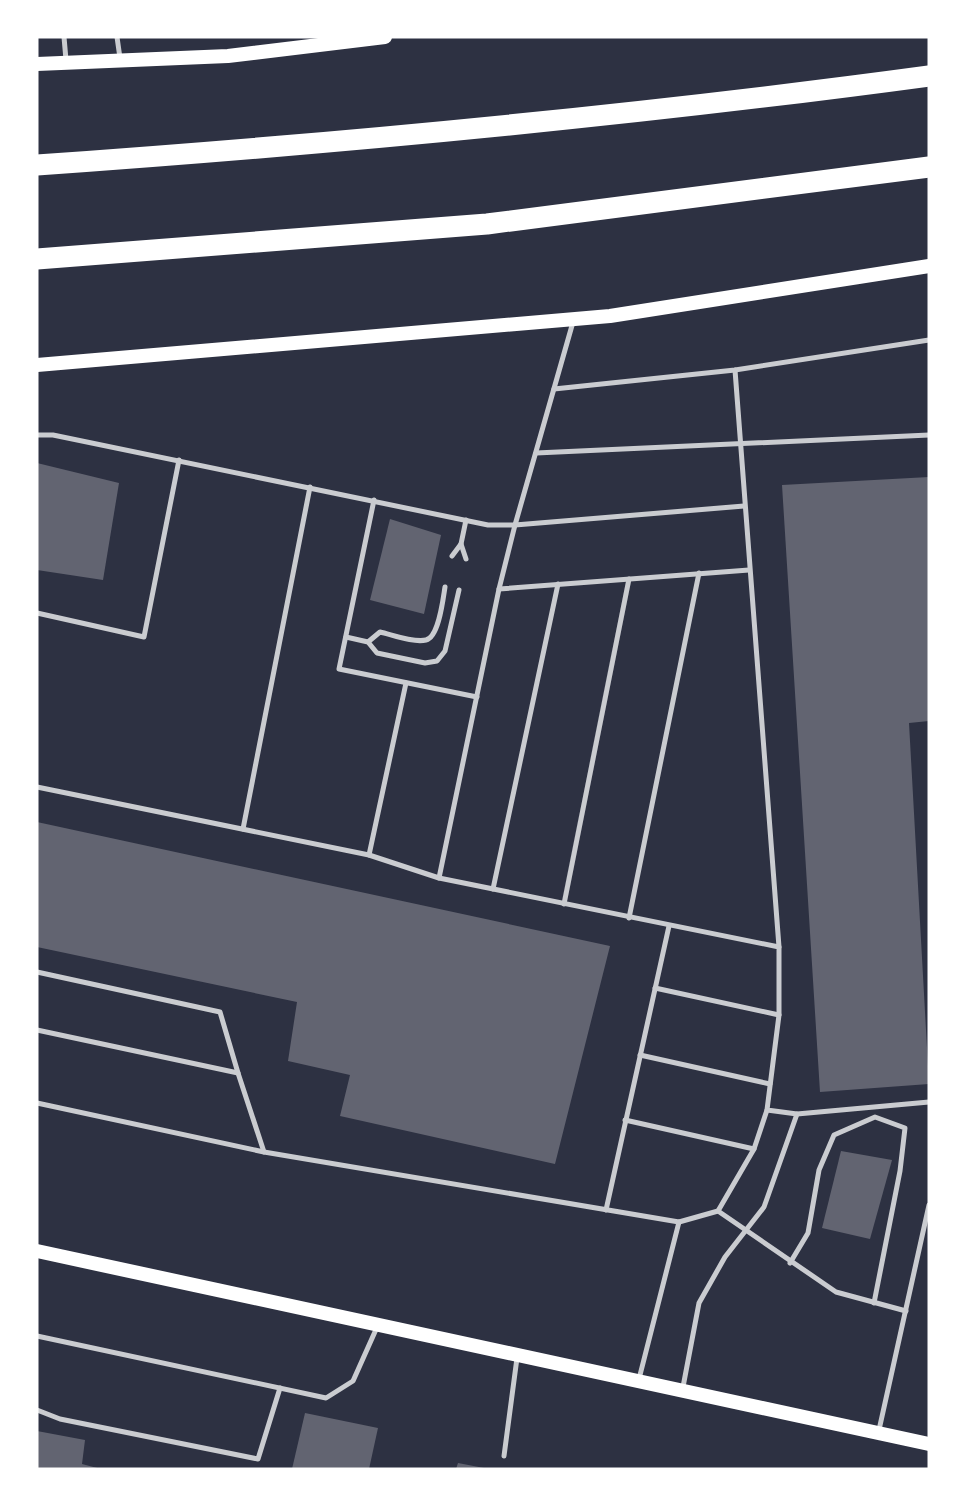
<svg xmlns="http://www.w3.org/2000/svg" width="966" height="1506" font-family="Poppins,sans-serif">
  <style>
    .building { fill: #626471 }
    .lines { fill: none; stroke-linecap: round; stroke-linejoin: round }
    .service { stroke: #caccd0; stroke-width: 5 }
    .secondary { stroke: #fff; stroke-width: 14 }
    .motorway { stroke: #fff; stroke-width: 21 }
  </style>
  <rect width="100%" height="100%" fill="#2d3142"/>
  <g class="building">
    <path d="M37,463L119,483L103,580L37,570Z"/>
    <path d="M929,477V721L909,723L929,1084L820,1092L782,485Z"/>
    <path d="M390,519L441,535L424,614L370,600Z"/>
    <path d="M37,822L610,946L555,1164L340,1116L350,1075L288,1061L297,1002L37,947Z"/>
    <path d="M841,1151L892,1160L870,1239L822,1228Z"/>
    <path d="M305,1413L378,1428L369,1469H292Z"/>
    <path d="M37,1431L85,1440L82,1464L101,1469H37Z"/>
    <path d="M458,1463L484,1468V1469H456Z"/>
  </g>
  <g class="lines">
    <g class="service">
      <path d="M64,37L66,60"/>
      <path d="M117,37L120,58"/>
      <path d="M573,322L515,525L744,506"/>
      <path d="M735,370L779,947"/>
      <path d="M554,389L735,370L929,340"/>
      <path d="M37,435H53L488,525H515L499,589L439,878"/>
      <path d="M536,453L929,435"/>
      <path d="M374,500L339,669L477,697"/>
      <path d="M461,544L466,559"/>
      <path d="M452,556L461,544L466,520"/>
      <path d="M499,589L749,570"/>
      <path d="M37,613L144,637L179,460"/>
      <path d="M346,637L368,642L377,653L425,663L437,661L445,651L459,590"/>
      <path d="M368,642L380,632C393,635 414,643 426,640C439,637 443,599 445,587"/>
      <path d="M37,787L369,855L439,878L779,947V1015L767,1110L797,1114L929,1102"/>
      <path d="M243,829L310,487"/>
      <path d="M369,855L406,683"/>
      <path d="M493,889L558,584"/>
      <path d="M564,904L629,579"/>
      <path d="M629,918L699,573"/>
      <path d="M37,972L220,1012L238,1073"/>
      <path d="M655,988L779,1015"/>
      <path d="M37,1030L238,1073L264,1152"/>
      <path d="M640,1055L770,1084"/>
      <path d="M37,1103L264,1152L679,1222L718,1211L754,1149L767,1110"/>
      <path d="M625,1120L754,1149"/>
      <path d="M606,1210L669,926"/>
      <path d="M718,1211L836,1292L906,1311"/>
      <path d="M790,1263L808,1233L819,1170L834,1135L875,1117L905,1128L900,1171L874,1303"/>
      <path d="M37,1336L326,1398L353,1381L378,1325"/>
      <path d="M639,1379L679,1222"/>
      <path d="M683,1387L699,1303L725,1257L764,1207L797,1114"/>
      <path d="M37,1410L60,1419L258,1459L280,1388"/>
      <path d="M879,1430L929,1205"/>
      <path d="M504,1456L517,1358"/>
    </g>
    <g class="secondary">
      <path d="M37,64L228,56L385,37"/>
      <path d="M37,365L610,316L929,266"/>
      <path d="M37,1251L929,1444"/>
    </g>
    <g class="motorway">
      <path d="M37,165C335,144 633,116 929,76"/>
      <path d="M37,259L487,224L929,167"/>
    </g>
  </g>
  <rect width="966" height="1506" fill="none" stroke="#ffffff" stroke-width="77"/>
</svg>
